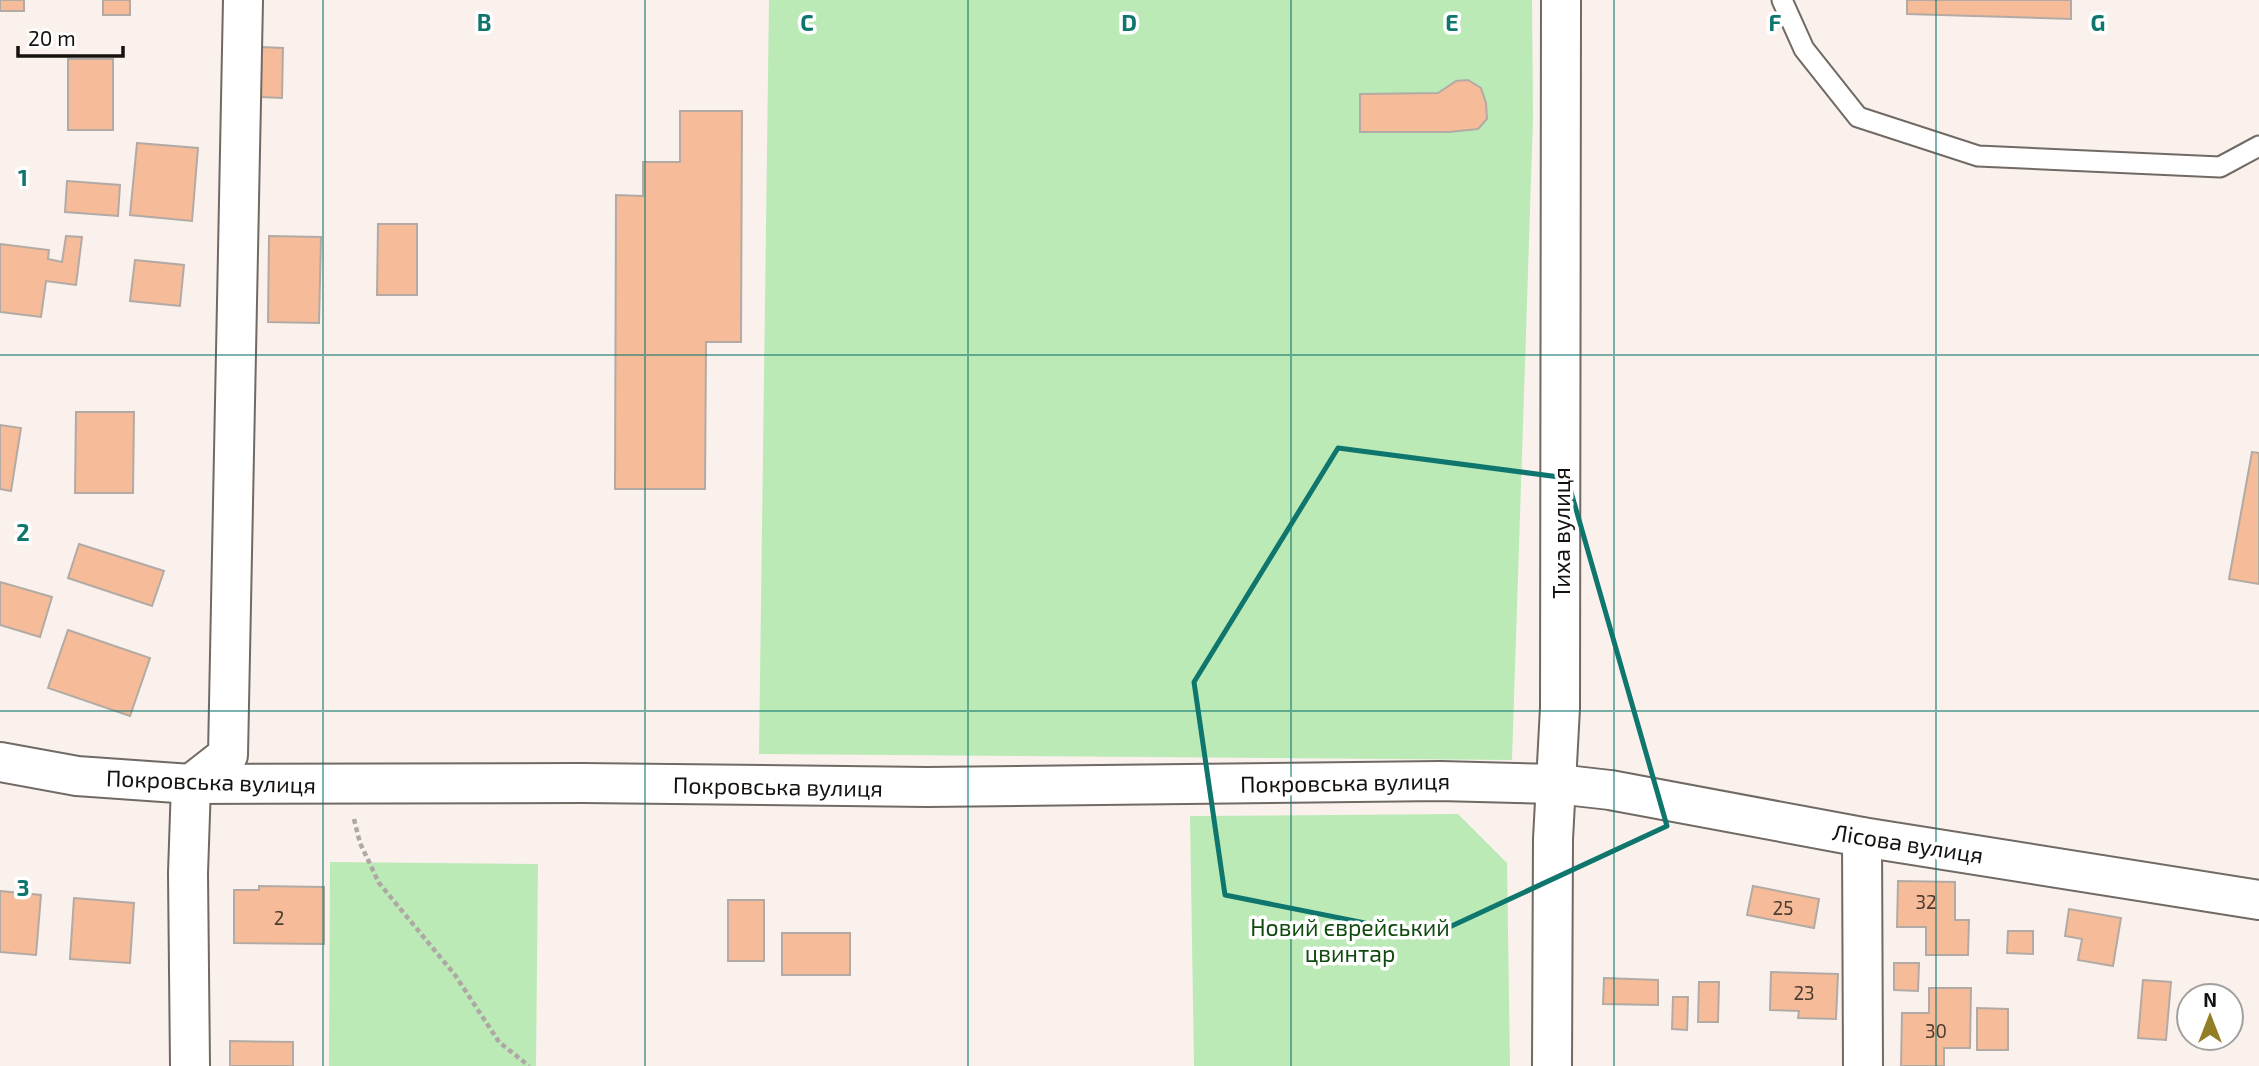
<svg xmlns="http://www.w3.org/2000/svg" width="2259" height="1066" font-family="'Exo 2',sans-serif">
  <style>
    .green { fill: #bbeab7 }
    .building { fill: #f6bb98; stroke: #b2aaa5; stroke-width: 2 }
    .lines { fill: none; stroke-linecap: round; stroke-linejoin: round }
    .service-casing { stroke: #706964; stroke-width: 23 }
    .minor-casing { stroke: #706964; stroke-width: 42 }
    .secondary-casing { stroke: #706964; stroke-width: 42 }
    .path { stroke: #aea7a3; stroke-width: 4.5; stroke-dasharray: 5 3.5; stroke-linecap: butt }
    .service { stroke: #fff; stroke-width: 19 }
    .minor { stroke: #fff; stroke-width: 38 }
    .secondary { stroke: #fff; stroke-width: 38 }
    .marked { fill: none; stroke: #0f766e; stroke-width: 5; stroke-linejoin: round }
    .grid { fill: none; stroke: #0f766e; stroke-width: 2; stroke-opacity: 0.55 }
    .labels { text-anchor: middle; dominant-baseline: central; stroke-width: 7; stroke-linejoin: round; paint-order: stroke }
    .number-label { font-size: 19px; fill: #4c3c31 }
    .street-label { font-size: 23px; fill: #14110f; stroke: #fff }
    .park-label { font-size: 23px; fill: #114a0f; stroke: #fff }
    .grid-label { font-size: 23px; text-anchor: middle; font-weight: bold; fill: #0f766e; stroke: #fff; stroke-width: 7; stroke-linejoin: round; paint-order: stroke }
  </style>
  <rect width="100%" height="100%" fill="#faf1ec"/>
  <g class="green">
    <path d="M769,0H1532L1533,119L1512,760L759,754Z"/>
    <path d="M1458,814L1507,863L1510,1066H1194L1190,816Z"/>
    <path d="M330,862L538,864L536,1066H329Z"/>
  </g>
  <g class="building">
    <rect x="0" y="0" width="24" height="11"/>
    <rect x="103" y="0" width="27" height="15"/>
    <path d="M1907,0H2071V19L1907,14Z"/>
    <path d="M261,47L283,48L282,98L260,97Z"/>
    <rect x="68" y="59" width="45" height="71"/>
    <path d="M1468,80L1481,88L1486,103L1487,119L1478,129L1449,132H1360V94L1438,93L1456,81Z"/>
    <path d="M680,111H742L741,342H706L705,489H615L616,195L643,196V162H680Z"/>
    <path d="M137,143L198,148L192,221L130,215Z"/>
    <path d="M67,181L120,185L118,216L65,212Z"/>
    <path d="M378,224H417V295H377Z"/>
    <path d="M66,236L82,237L76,285L46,281L41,317L0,312V244L49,250L48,259L62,262Z"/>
    <path d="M269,236L321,237L319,323L268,322Z"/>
    <path d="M135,260L184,265L180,306L130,301Z"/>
    <path d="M76,412H134L133,493H75Z"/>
    <path d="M0,425L21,428L11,491L0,489Z"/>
    <path d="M2252,452L2259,453V584L2229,579Z"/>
    <path d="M79,544L164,571L152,606L68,578Z"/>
    <path d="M0,582L52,597L40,637L0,625Z"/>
    <path d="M68,630L150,658L130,716L48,688Z"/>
    <path d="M1898,881L1955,882V920H1969L1968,955H1926V927H1897Z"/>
    <path d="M259,886L324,887V944L234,943V890H259Z"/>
    <path d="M1753,886L1819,899L1814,928L1747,915Z"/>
    <path d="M0,891L41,895L36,955L0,952Z"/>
    <path d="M74,898L134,903L130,963L70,959Z"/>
    <rect x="728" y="900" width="36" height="61"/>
    <path d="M2069,909L2121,918L2113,966L2078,960L2082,939L2065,936Z"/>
    <path d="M2008,931H2033V954L2007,953Z"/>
    <rect x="782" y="933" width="68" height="42"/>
    <path d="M1894,963H1919L1918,991L1894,990Z"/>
    <path d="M1771,972L1838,974L1836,1019L1798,1018L1799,1011L1770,1010Z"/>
    <path d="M1604,978L1658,980V1005L1603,1004Z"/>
    <path d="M2143,980L2171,982L2166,1040L2138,1038Z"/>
    <path d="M1699,982H1719L1718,1022H1698Z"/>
    <path d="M1929,988H1971L1970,1048H1944V1066H1901L1902,1013H1929Z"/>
    <path d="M1673,997H1688L1687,1030L1672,1029Z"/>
    <path d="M1977,1008L2008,1009V1050H1977Z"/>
    <path d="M230,1041L293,1042V1066H230Z"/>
  </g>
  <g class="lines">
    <defs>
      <path id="service" d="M1782,0L1804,49L1858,117L1978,156L2220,167L2259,146"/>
      <g id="minor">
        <path d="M0,762L77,776L191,784L582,783L927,787L1440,781L1557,784"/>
        <path d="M1862,837L1863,1066"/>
        <path d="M190,1066L188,873L191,784L228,755L243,0"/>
      </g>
      <g id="secondary">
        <path d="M1557,784L1610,790L1862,837L2259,900"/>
        <path d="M1552,1066L1553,839L1560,708L1561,0"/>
      </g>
    </defs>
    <use href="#service" class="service-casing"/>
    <use href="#minor" class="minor-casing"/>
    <use href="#secondary" class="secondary-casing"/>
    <path class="path" d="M354,819L360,843L379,883L455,975L499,1042L529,1066"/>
    <use href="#service" class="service"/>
    <use href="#minor" class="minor"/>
    <use href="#secondary" class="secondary"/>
  </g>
  <path class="marked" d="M1338,448L1567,478L1667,826L1430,936L1225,895L1194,682Z"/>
  <path class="grid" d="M323,0V1066M645,0V1066M968,0V1066M1291,0V1066M1614,0V1066M1936,0V1066M0,355H2259M0,711H2259"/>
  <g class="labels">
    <g class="number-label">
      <text x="1926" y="901">32</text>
      <text x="1783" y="907">25</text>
      <text x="279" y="917">2</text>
      <text x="1804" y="992">23</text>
      <text x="1936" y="1030">30</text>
    </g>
    <g class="street-label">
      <text transform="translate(1561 533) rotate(-90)">Тиха вулиця</text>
      <text transform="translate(211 781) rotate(2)">Покровська вулиця</text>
      <text transform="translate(1345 782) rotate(-1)">Покровська вулиця</text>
      <text transform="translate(778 786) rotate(1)">Покровська вулиця</text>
      <text transform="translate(1908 843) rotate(9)">Лісова вулиця</text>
    </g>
    <g class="park-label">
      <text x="1350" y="927">Новий єврейський<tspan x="1350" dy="26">цвинтар</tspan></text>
    </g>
  </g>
  <g class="grid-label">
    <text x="484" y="31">B</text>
    <text x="807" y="31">C</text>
    <text x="1129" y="31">D</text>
    <text x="1452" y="31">E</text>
    <text x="1775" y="31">F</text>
    <text x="2098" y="31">G</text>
    <text x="23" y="186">1</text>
    <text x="23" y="541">2</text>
    <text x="23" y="896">3</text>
  </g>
  <g transform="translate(2210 1017)"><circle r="33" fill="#ffffff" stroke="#a1a09f" stroke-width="2"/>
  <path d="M0-5L12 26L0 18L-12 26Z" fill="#927e25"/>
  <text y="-10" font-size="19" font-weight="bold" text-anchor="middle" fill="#14110f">N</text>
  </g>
  <path d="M18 46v10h105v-10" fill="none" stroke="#14110f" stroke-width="3.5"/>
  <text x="28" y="46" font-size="21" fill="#14110f" stroke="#ffffff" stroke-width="5" paint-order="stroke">20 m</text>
</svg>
